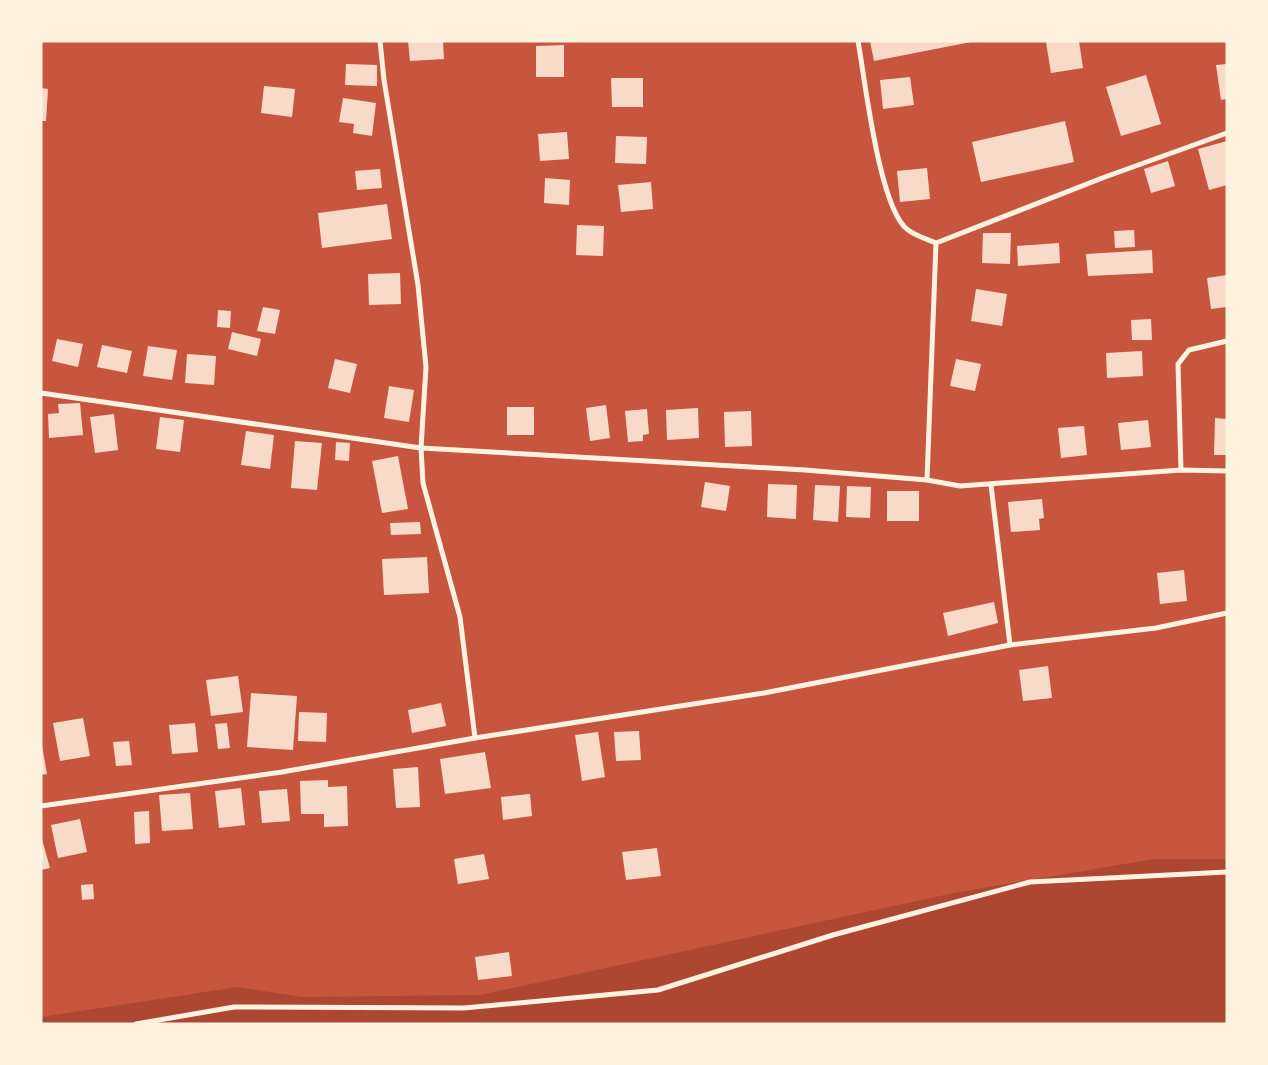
<svg xmlns="http://www.w3.org/2000/svg" width="1268" height="1065" font-family="Overpass,sans-serif">
  <style>
    .green { fill: #ae4732 }
    .building { fill: #f7dbc8 }
    .lines { fill: none; stroke-linecap: round; stroke-linejoin: round }
    .minor { stroke: #fff3e0; stroke-width: 5 }
  </style>
  <rect width="100%" height="100%" fill="#c8553d"/>
  <path class="green" d="M1154,859H1227V1024H41V1017L238,987L302,997L480,995L954,893Z"/>
  <g class="building">
    <path d="M408,41H443L444,59L410,61Z"/>
    <path d="M870,41H971V42L874,61Z"/>
    <path d="M1052,41H1079L1083,68L1051,73L1046,42Z"/>
    <path d="M564,45V77H536V46Z"/>
    <path d="M346,64L377,65V86L345,85Z"/>
    <path d="M1227,64V99L1221,100L1216,65Z"/>
    <path d="M1146,75L1161,124L1121,136L1106,87Z"/>
    <path d="M910,77L914,105L883,109L880,80Z"/>
    <path d="M611,78H643V107H612Z"/>
    <path d="M264,86L295,89L292,117L261,113Z"/>
    <path d="M41,88L48,89L46,121H41Z"/>
    <path d="M343,98L376,103L372,136L353,133L354,124L339,122Z"/>
    <path d="M1065,121L1074,162L981,182L972,142Z"/>
    <path d="M567,132L569,159L540,161L538,134Z"/>
    <path d="M616,136L647,137L646,164L615,163Z"/>
    <path d="M1227,141V185L1209,190L1198,149Z"/>
    <path d="M1168,161L1175,186L1151,193L1144,169Z"/>
    <path d="M927,168L930,199L900,202L897,171Z"/>
    <path d="M380,169L382,188L357,190L355,171Z"/>
    <path d="M545,178L570,180L569,205L544,203Z"/>
    <path d="M651,182L653,209L621,212L618,185Z"/>
    <path d="M387,204L392,239L322,248L318,213Z"/>
    <path d="M577,225L604,226L603,256L576,255Z"/>
    <path d="M1134,230L1135,247L1115,248L1114,231Z"/>
    <path d="M983,233H1011L1010,264L982,263Z"/>
    <path d="M1059,243L1060,263L1018,266L1017,246Z"/>
    <path d="M1152,250L1153,273L1088,276L1086,254Z"/>
    <path d="M400,273L401,304L369,305L368,274Z"/>
    <path d="M1227,275V307L1211,309L1207,278Z"/>
    <path d="M976,289L1007,294L1002,326L971,321Z"/>
    <path d="M263,307L280,310L275,334L257,331Z"/>
    <path d="M218,310L231,311L230,328L217,327Z"/>
    <path d="M1151,319L1152,340H1132L1131,320Z"/>
    <path d="M232,332L261,339L257,356L228,349Z"/>
    <path d="M57,339L83,344L78,367L52,361Z"/>
    <path d="M102,345L132,351L127,373L97,367Z"/>
    <path d="M148,346L177,350L172,380L143,376Z"/>
    <path d="M1142,351L1143,376L1107,378L1106,353Z"/>
    <path d="M187,354L216,356L214,385L185,383Z"/>
    <path d="M335,359L357,364L350,393L328,388Z"/>
    <path d="M956,359L981,364L975,391L950,386Z"/>
    <path d="M389,386L414,390L409,422L384,418Z"/>
    <path d="M80,403L83,435L49,438L48,414L59,413L58,404Z"/>
    <path d="M606,405L610,438L590,441L586,408Z"/>
    <rect x="507" y="407" width="27" height="28"/>
    <path d="M698,408L699,438L667,440L666,410Z"/>
    <path d="M647,409L649,434L643,435V441L628,442L625,411Z"/>
    <path d="M751,411L752,446L725,447L724,412Z"/>
    <path d="M114,414L118,450L95,453L90,417Z"/>
    <path d="M160,417L184,420L180,452L156,449Z"/>
    <path d="M1215,418L1227,419V455H1214Z"/>
    <path d="M1148,420L1151,447L1121,450L1118,423Z"/>
    <path d="M1084,426L1087,455L1061,458L1058,428Z"/>
    <path d="M246,431L274,435L270,469L241,465Z"/>
    <path d="M295,441L322,443L317,490L291,488Z"/>
    <path d="M336,442L350,443L349,461L335,460Z"/>
    <path d="M398,456L408,509L382,513L372,461Z"/>
    <path d="M705,482L730,486L726,511L701,507Z"/>
    <path d="M768,484L797,485L796,519L767,517Z"/>
    <path d="M815,485L840,486L838,522L813,520Z"/>
    <path d="M847,486L871,487L870,518L846,517Z"/>
    <rect x="887" y="491" width="32" height="30"/>
    <path d="M1042,499L1044,518L1039,519L1040,530L1011,532L1008,502Z"/>
    <path d="M420,522L421,534L391,535L390,523Z"/>
    <path d="M427,557L429,593L384,595L382,559Z"/>
    <path d="M1184,570L1187,601L1160,604L1157,573Z"/>
    <path d="M994,602L998,623L948,636L943,613Z"/>
    <path d="M1048,666L1052,698L1023,701L1019,670Z"/>
    <path d="M238,676L243,712L211,716L206,680Z"/>
    <path d="M251,693L297,696L293,750L247,747Z"/>
    <path d="M441,703L446,726L412,733L408,710Z"/>
    <path d="M299,712L327,713L326,742L298,741Z"/>
    <path d="M83,718L90,756L60,761L53,723Z"/>
    <path d="M195,723L198,752L172,754L169,725Z"/>
    <path d="M227,723L230,748L218,749L215,724Z"/>
    <path d="M639,731L641,760L616,761L614,732Z"/>
    <path d="M598,732L605,777L582,781L575,735Z"/>
    <path d="M41,740L47,774L41,775Z"/>
    <path d="M129,741L132,765L116,766L113,742Z"/>
    <path d="M485,752L491,788L445,794L440,759Z"/>
    <path d="M418,767L420,807L396,808L393,769Z"/>
    <path d="M328,780V787L347,786L348,826L324,827V814H301L300,781Z"/>
    <path d="M241,788L245,825L219,828L215,791Z"/>
    <path d="M287,789L290,821L262,823L259,791Z"/>
    <path d="M190,793L193,829L162,831L159,795Z"/>
    <path d="M530,794L532,816L503,820L501,797Z"/>
    <path d="M149,811L150,843L135,844L134,812Z"/>
    <path d="M80,819L87,852L58,858L51,825Z"/>
    <path d="M41,836L50,868L41,870Z"/>
    <path d="M657,848L661,876L626,880L622,852Z"/>
    <path d="M484,854L489,879L458,884L454,859Z"/>
    <path d="M93,884L94,899L82,900L81,885Z"/>
    <path d="M509,952L512,976L478,980L475,957Z"/>
  </g>
  <g class="lines">
    <g class="minor">
      <path d="M380,41L384,80L418,285L426,367L421,448L423,483L460,617L475,738"/>
      <path d="M858,41C865,79 879,209 908,230C916,236 927,239 936,243L927,480"/>
      <path d="M936,243L1105,177L1227,133"/>
      <path d="M41,393L421,448L805,470L927,480L960,486L1181,470L1227,471"/>
      <path d="M1181,470L1178,364L1189,350L1227,341"/>
      <path d="M991,485L1010,645"/>
      <path d="M41,806L282,772L475,738L764,693L1010,645L1156,628L1227,613"/>
      <path d="M136,1024L234,1007L464,1008L658,990L833,935L1030,882L1227,872"/>
    </g>
  </g>
  <rect width="1268" height="1065" fill="none" stroke="#fff3e0" stroke-width="85"/>
</svg>
